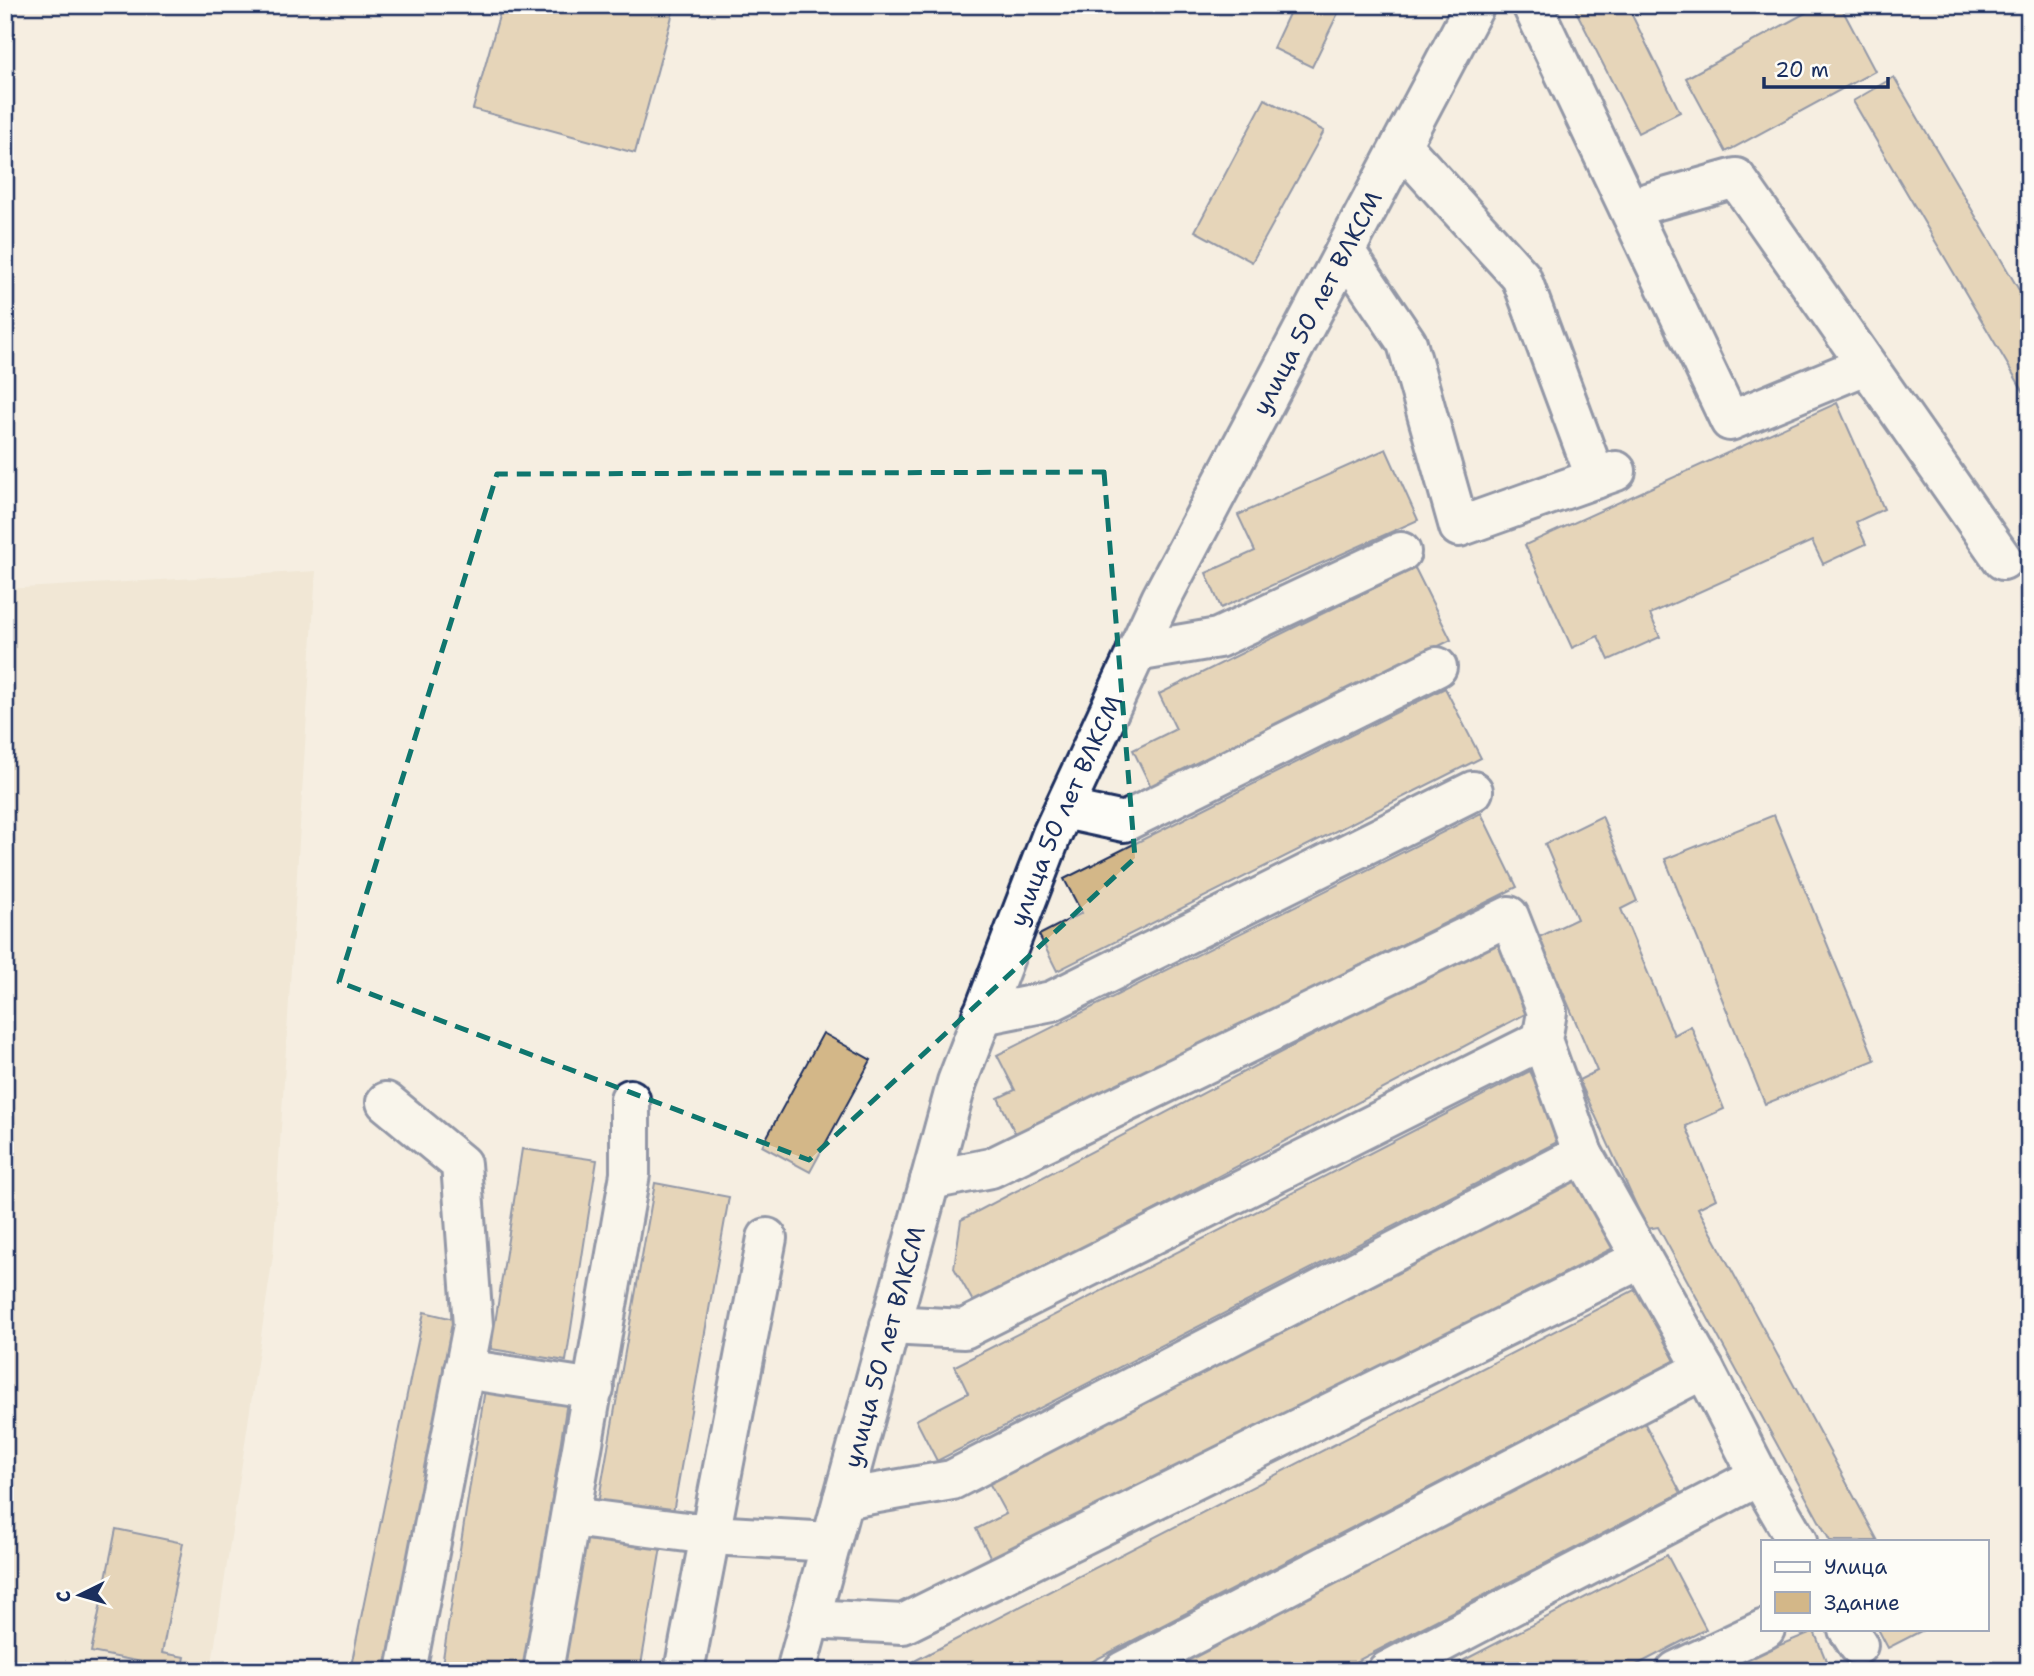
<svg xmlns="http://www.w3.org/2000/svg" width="2034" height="1676" font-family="'Shantell Sans',sans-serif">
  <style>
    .built { fill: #ebdec6 }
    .building { fill: #d3b788; stroke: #1b2f5e; stroke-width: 2 }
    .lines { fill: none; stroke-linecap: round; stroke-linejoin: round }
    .minor-casing { stroke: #1b2f5e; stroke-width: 44 }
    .minor { stroke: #fdfcf7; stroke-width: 38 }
    .marked { fill: none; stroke: #0f766e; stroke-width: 5; stroke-dasharray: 14 9; stroke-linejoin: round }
    .labels { text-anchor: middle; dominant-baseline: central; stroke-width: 5; stroke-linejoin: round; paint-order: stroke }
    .street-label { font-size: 24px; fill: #1b2f5e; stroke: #fdfcf7 }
  </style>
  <rect width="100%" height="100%" fill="#f5eee1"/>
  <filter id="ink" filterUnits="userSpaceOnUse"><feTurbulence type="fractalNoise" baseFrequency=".0143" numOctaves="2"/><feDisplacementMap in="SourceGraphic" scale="14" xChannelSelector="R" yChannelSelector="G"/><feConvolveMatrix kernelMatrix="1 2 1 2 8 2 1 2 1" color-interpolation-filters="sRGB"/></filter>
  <g filter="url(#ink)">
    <path class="built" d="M316,571L273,1256L211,1671H5V589Z"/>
    <g class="building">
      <path d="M502,5H675L635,153L473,109Z"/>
      <path d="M1293,5H1342L1312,67L1273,48Z"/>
      <path d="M1573,5H1627L1680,112L1638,133Z"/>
      <path d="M1820,5H1840L1875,71L1726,152L1686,78Z"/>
      <path d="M1894,77L2029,307V401L1853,101Z"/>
      <path d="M1265,99L1324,131L1252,262L1195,231Z"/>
      <path d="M1837,403L1884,509L1856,522L1866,544L1823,564L1812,541L1650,614L1660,637L1609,660L1598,636L1572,648L1525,545Z"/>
      <path d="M1386,449L1418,520L1221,608L1206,573L1255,551L1238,515Z"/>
      <path d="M1415,568L1451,640L1151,787L1133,750L1176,729L1159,694Z"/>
      <path d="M1445,688L1481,758L1057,971L1039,935L1082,913L1064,879Z"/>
      <path d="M1481,813L1517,887L1017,1137L998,1098L1015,1090L997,1055Z"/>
      <path d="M1774,815L1875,1060L1765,1104L1665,859Z"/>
      <path d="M1602,816L1637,901L1621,909L1674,1035L1691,1026L1724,1109L1686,1126L1716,1199L1698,1208L1878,1541H1830L1658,1227L1647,1229L1579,1080L1597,1071L1539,937L1577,919L1545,844Z"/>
      <path d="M1499,938L1531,1011L975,1305L954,1268L961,1220Z"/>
      <path d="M823,1033L871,1060L810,1172L762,1146Z"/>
      <path d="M1530,1071L1565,1138L937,1461L916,1420L968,1393L955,1366Z"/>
      <path d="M522,1149L597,1160L566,1361L491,1349Z"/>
      <path d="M1579,1177L1615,1247L995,1566L976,1529L1006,1514L988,1481Z"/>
      <path d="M655,1183L729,1197L672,1518L598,1504Z"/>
      <path d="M1638,1288L1675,1361L1074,1671H895Z"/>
      <path d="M424,1312L458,1320L385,1671H350Z"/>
      <path d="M485,1389L567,1402L525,1671H441Z"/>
      <path d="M1644,1422L1681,1493L1338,1671H1165Z"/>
      <path d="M116,1529L183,1543L162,1653L185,1657L182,1671H150L152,1664L91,1652Z"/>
      <path d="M586,1535L661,1547L640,1671H564Z"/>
      <path d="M1667,1555L1706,1629L1625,1671H1443Z"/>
      <path d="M1878,1629H1925L1888,1648Z"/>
      <path d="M1814,1631L1829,1668L1821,1671H1742L1739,1662Z"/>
    </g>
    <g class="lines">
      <defs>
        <g id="minor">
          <path d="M1532,5L1730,421L1866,365"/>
          <path d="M1401,145L1521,277L1596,479"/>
          <path d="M1629,208L1736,178L2003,560"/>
          <path d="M1345,251L1407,343L1459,527L1616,471"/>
          <path d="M1136,652L1218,638L1401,552"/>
          <path d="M1064,809L1124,822L1437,667"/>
          <path d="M982,1015L1052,1001L1473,791"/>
          <path d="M386,1102L461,1164L473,1325L406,1671"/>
          <path d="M930,1180L991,1168L1509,916L1547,1012L1542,1040L1583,1154L1704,1369L1759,1476L1797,1541"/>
          <path d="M890,1325L964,1329L1542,1040"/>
          <path d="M464,1369L594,1389"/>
          <path d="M843,1499L952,1480L1583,1154"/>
          <path d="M571,1517L710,1535L831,1542"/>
          <path d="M810,1619L903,1624L1641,1259"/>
          <path d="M1848,1629L1858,1645"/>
          <path d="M543,1671L630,1174V1099"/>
          <path d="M684,1671L767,1238"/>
          <path id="s1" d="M796,1671L957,1082L1052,834L1161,599L1475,5"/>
          <path d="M1123,1671L1704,1369"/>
          <path d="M1387,1671L1759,1476"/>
          <path d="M1676,1671L1765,1629"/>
        </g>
      </defs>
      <use href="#minor" class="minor-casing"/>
      <use href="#minor" class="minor"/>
    </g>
  </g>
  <path d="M0 0H2034V1676H0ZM1104,472L1135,858L809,1160L339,982L497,474Z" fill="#f5eee1" fill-opacity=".55" fill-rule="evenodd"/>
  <path class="marked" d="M1104,472L1135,858L809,1160L339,982L497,474Z"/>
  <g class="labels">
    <g class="street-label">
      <text stroke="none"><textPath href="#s1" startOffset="1470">улица 50 лет ВЛКСМ</textPath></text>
      <text stroke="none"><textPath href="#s1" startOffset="903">улица 50 лет ВЛКСМ</textPath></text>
      <text stroke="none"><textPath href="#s1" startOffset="336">улица 50 лет ВЛКСМ</textPath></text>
    </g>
  </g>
  <rect width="2034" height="1676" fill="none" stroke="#fdfcf7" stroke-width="28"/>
  <rect x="14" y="14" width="2006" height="1648" fill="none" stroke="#1b2f5e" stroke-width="2.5" filter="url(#ink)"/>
  <rect x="1761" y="1540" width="228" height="91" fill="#fdfcf7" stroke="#a3aaba" stroke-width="2"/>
  <rect x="1775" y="1562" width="35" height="10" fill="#fdfcf7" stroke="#a3aaba" stroke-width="2"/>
  <text x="1824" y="1574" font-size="21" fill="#1b2f5e">Улица</text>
  <rect x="1775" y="1592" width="35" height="21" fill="#d3b788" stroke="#a3aaba" stroke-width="2"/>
  <text x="1824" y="1610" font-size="21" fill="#1b2f5e">Здание</text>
  <g transform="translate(80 1595) rotate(265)" stroke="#fdfcf7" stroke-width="5" paint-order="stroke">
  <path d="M0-5L12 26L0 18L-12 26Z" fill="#1b2f5e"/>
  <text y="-10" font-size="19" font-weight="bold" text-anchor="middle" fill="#1b2f5e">С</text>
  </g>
  <path d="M1764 77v10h124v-10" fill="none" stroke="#1b2f5e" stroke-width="3.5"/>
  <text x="1775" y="77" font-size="21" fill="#1b2f5e" stroke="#fdfcf7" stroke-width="5" paint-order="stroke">20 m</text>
</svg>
